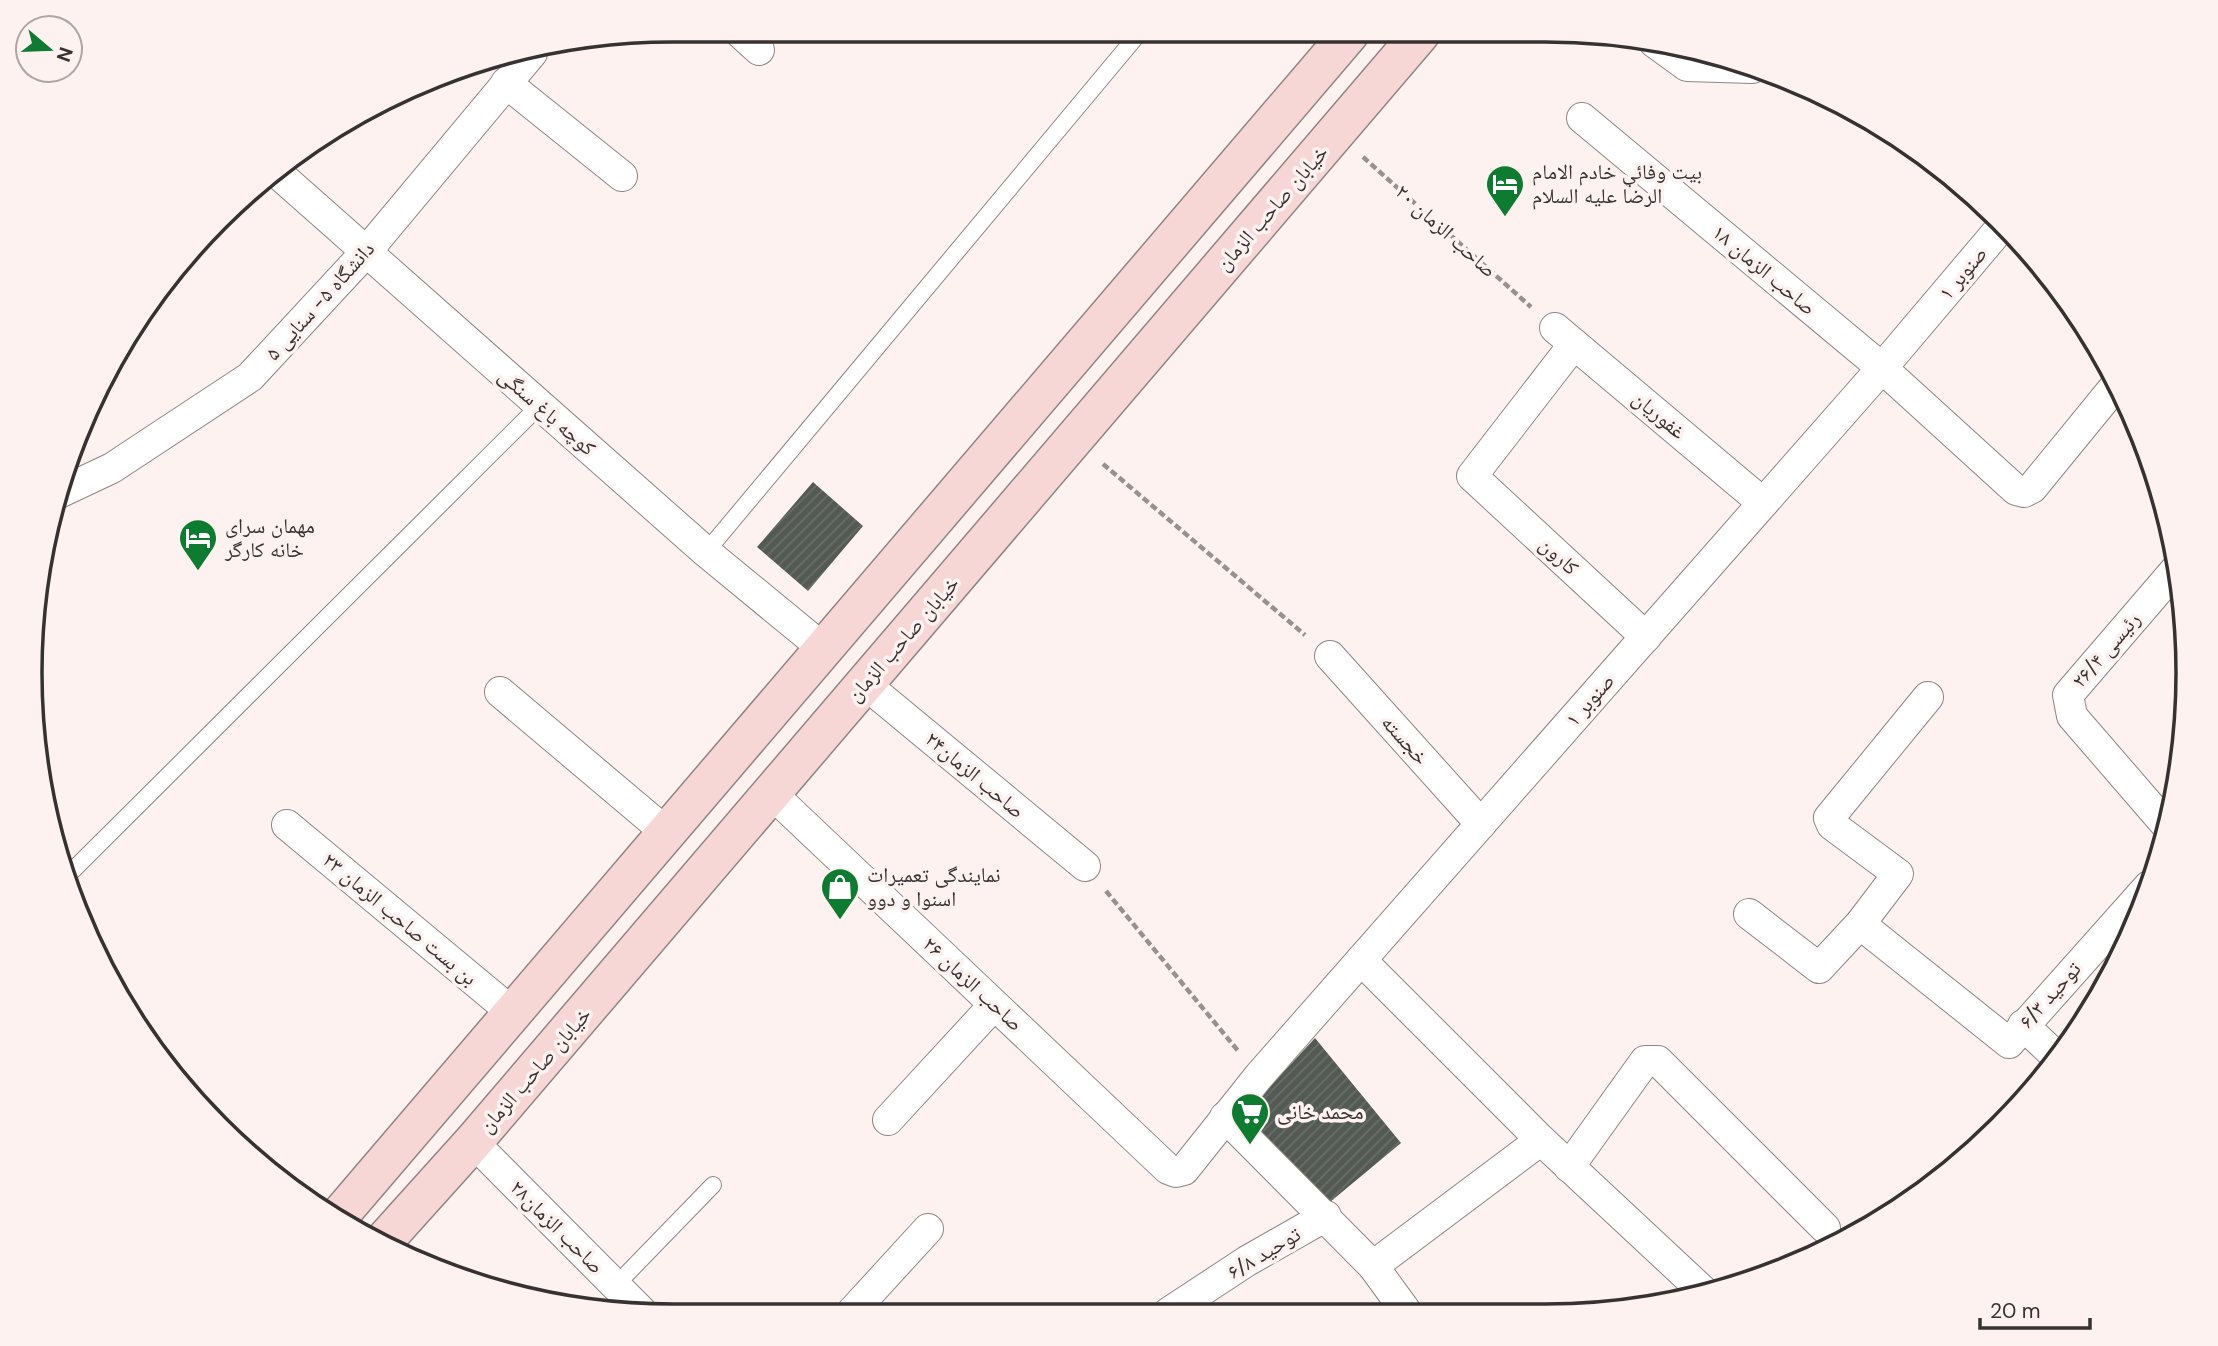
<svg xmlns="http://www.w3.org/2000/svg" width="2218" height="1346" font-family="'DM Sans','Noto Naskh Arabic',sans-serif">
  <style>
    .building { fill: url(#building-hatch) }
    .lines { fill: none; stroke-linecap: round; stroke-linejoin: round }
    .lane-casing { stroke: #8f8584; stroke-width: 18 }
    .street-casing { stroke: #8f8584; stroke-width: 32 }
    .secondary-casing { stroke: #8f8584; stroke-width: 41 }
    .path { stroke: #999190; stroke-width: 4.5; stroke-dasharray: 7 3.5; stroke-linecap: butt }
    .lane { stroke: #fff; stroke-width: 16 }
    .street { stroke: #fff; stroke-width: 30 }
    .secondary { stroke: #f6d7d5; stroke-width: 38 }
    .labels { text-anchor: middle; dominant-baseline: central; stroke-width: 7; stroke-linejoin: round; paint-order: stroke }
    .poi-label { font-size: 21px; fill: #373232; stroke: #fef2f1; text-anchor: start }
    .street-label { font-size: 21px; fill: #373232; stroke: #fef2f1 }
    .rim { fill: none; stroke: #373232; stroke-width: 3.5 }
  </style>
  <defs>
    <pattern id="building-hatch" width="6" height="6" patternUnits="userSpaceOnUse" patternTransform="scale(1.75)"><rect width="6" height="6" fill="#535953"/><path d="M-1 1l2-2M0 6l6-6M5 7l2-2" fill="none" stroke="#696e69"/></pattern>
  </defs>
  <rect width="100%" height="100%" fill="#fef2f1"/>
  <g class="building">
    <path d="M813,482L863,526L808,591L757,547Z"/>
    <path d="M1315,1038L1401,1143L1324,1207L1236,1123Z"/>
  </g>
  <g class="lines">
    <defs>
      <g id="lane">
        <path d="M706,552L1140,32"/>
        <path d="M64,879L540,405"/>
        <path d="M615,1286L713,1185"/>
      </g>
      <g id="street">
        <path d="M737,30L759,50"/>
        <path d="M1654,42L1687,66L1752,68"/>
        <path d="M506,83L622,176"/>
        <path d="M1582,118L1882,368L2016,490L2024,492L2032,488L2117,384"/>
        <path d="M274,170L706,552L824,649"/>
        <path d="M1555,328L1763,503"/>
        <path d="M1574,344L1472,476L1646,637"/>
        <path d="M59,493L112,468L250,377L366,252L532,53"/>
        <path d="M1330,656L1481,824"/>
        <path d="M865,684L1085,866"/>
        <path d="M500,692L667,833"/>
        <path d="M771,793L1168,1169L1176,1172L1184,1170L1259,1076L1882,368L2003,225"/>
        <path d="M287,825L513,1013"/>
        <path d="M2168,827L2072,716L2068,695L2178,567"/>
        <path d="M1749,914L1819,968L1860,924L1898,874L1832,825L1829,818L1928,697"/>
        <path d="M1860,924L2009,1043L2149,886"/>
        <path d="M1361,960L1541,1140L1704,1292"/>
        <path d="M2023,1025L2059,1059"/>
        <path d="M1225,1117L1373,1266L1408,1314"/>
        <path d="M888,1120L994,1005"/>
        <path d="M473,1142L641,1311"/>
        <path d="M1569,1167L1645,1061H1658L1825,1228"/>
        <path d="M1373,1266L1541,1140"/>
        <path d="M852,1312L928,1229"/>
        <path d="M1168,1313L1247,1261L1326,1216"/>
      </g>
      <g id="secondary">
        <path d="M339,1216L1349,34"/>
        <path d="M383,1242L473,1142L1420,34"/>
      </g>
    </defs>
    <use href="#lane" class="lane-casing"/>
    <use href="#street" class="street-casing"/>
    <use href="#secondary" class="secondary-casing"/>
    <g class="path">
      <path d="M1363,157L1531,307"/>
      <path d="M1103,464L1305,635"/>
      <path d="M1106,891L1239,1052"/>
    </g>
    <use href="#lane" class="lane"/>
    <use href="#street" class="street"/>
    <use href="#secondary" class="secondary"/>
  </g>
  <defs>
    <symbol id="hotel-pin" viewBox="-11 -11 22 30"><path d="M0 17L-7.5 6A9.5 9.5 0 1 1 7.5 6Z" fill="#0d7c31" stroke="#fef2f1"/><path d="M-6-4.5h1.5V1H6V5H4.5V3h-9V5H-6ZM-4 0a1.8 1.8 0 1 1 3.6 0ZM.5 0V-2.5h3Q6-2.5 6 0Z" fill="#fff"/></symbol>
    <symbol id="shop-pin" viewBox="-11 -11 22 30"><path d="M0 17L-7.5 6A9.5 9.5 0 1 1 7.5 6Z" fill="#0d7c31" stroke="#fef2f1"/><path d="M-5-2.5h2.3a2.7 3.5 0 0 1 5.4 0H5L5.5 6h-11ZM-1.5-2.5h3a1.5 2.3 0 0 0-3 0Z" fill="#fff"/></symbol>
    <symbol id="supermarket-pin" viewBox="-11 -11 22 30"><path d="M0 17L-7.5 6A9.5 9.5 0 1 1 7.5 6Z" fill="#0d7c31" stroke="#fef2f1"/><path d="M-6-5.5h2.5l.6 2H6L4.5 2H-2.5L-4.4-4H-6ZM-1.5 3.2a1.3 1.3 0 1 0 .1 0ZM3 3.2a1.3 1.3 0 1 0 .1 0Z" fill="#fff"/></symbol>
  </defs>
  <g fill-rule="evenodd">
    <use href="#hotel-pin" x="1483" y="162" width="44" height="60"/>
    <use href="#hotel-pin" x="176" y="516" width="44" height="60"/>
    <use href="#shop-pin" x="818" y="865" width="44" height="60"/>
    <use href="#supermarket-pin" x="1228" y="1090" width="44" height="60"/>
  </g>
  <g class="labels">
    <g class="poi-label">
      <text x="1532" y="172">بيت وفائي خادم الامام<tspan x="1532" dy="24">الرضا عليه السلام</tspan></text>
      <text x="225" y="526">مهمان سرای<tspan x="225" dy="24">خانه کارگر</tspan></text>
      <text x="867" y="875">نمایندگی تعمیرات<tspan x="867" dy="24">اسنوا و دوو</tspan></text>
      <text x="1277" y="1112">محمد خانی</text>
    </g>
    <g class="street-label">
      <text transform="translate(1272 208) rotate(-49)">خیابان صاحب الزمان</text>
      <text transform="translate(1446 231) rotate(42)">صاحب الزمان ۲۰</text>
      <text transform="translate(1764 270) rotate(40)">صاحب الزمان ۱۸</text>
      <text transform="translate(1963 273) rotate(-50)">صنوبر ۱</text>
      <text transform="translate(320 301) rotate(-48)">دانشگاه ۵- سنایی ۵</text>
      <text transform="translate(547 412) rotate(41)">کوچه باغ سنگی</text>
      <text transform="translate(1659 415) rotate(40)">غفوریان</text>
      <text transform="translate(1559 556) rotate(43)">کارون</text>
      <text transform="translate(903 639) rotate(-49)">خیابان صاحب الزمان</text>
      <text transform="translate(2106 650) rotate(-49)">رئیسی ۲۶/۴</text>
      <text transform="translate(1590 700) rotate(-49)">صنوبر ۱</text>
      <text transform="translate(1405 740) rotate(48)">خجسته</text>
      <text transform="translate(975 775) rotate(40)">صاحب الزمان۲۴</text>
      <text transform="translate(400 919) rotate(40)">بن بست صاحب الزمان ۲۳</text>
      <text transform="translate(973 984) rotate(43)">صاحب الزمان ۲۶</text>
      <text transform="translate(2050 995) rotate(-48)">توحید ۶/۳</text>
      <text transform="translate(535 1070) rotate(-49)">خیابان صاحب الزمان</text>
      <text transform="translate(557 1227) rotate(45)">صاحب الزمان۲۸</text>
      <text transform="translate(1264 1253) rotate(-31)">توحید ۶/۸</text>
    </g>
  </g>
  <path d="M0 0H2218V1346H0ZM673 42H1545A631 631 0 0 1 2176 673V673A631 631 0 0 1 1545 1304H673A631 631 0 0 1 42 673V673A631 631 0 0 1 673 42Z" fill="#fef2f1" fill-rule="evenodd"/>
  <path class="rim" d="M673 42H1545A631 631 0 0 1 2176 673V673A631 631 0 0 1 1545 1304H673A631 631 0 0 1 42 673V673A631 631 0 0 1 673 42Z"/>
  <g transform="translate(49 49) rotate(109)"><circle r="33" fill="#fef2f1" stroke="#aea5a5" stroke-width="2"/>
  <path d="M0-5L12 26L0 18L-12 26Z" fill="#0d7c31"/>
  <text y="-10" font-size="19" font-weight="bold" text-anchor="middle" fill="#373232">N</text>
  </g>
  <path d="M1980 1318v10h110v-10" fill="none" stroke="#373232" stroke-width="3.5"/>
  <text x="1990" y="1318" font-size="21" fill="#373232" stroke="#fef2f1" stroke-width="5" paint-order="stroke">20 m</text>
</svg>
